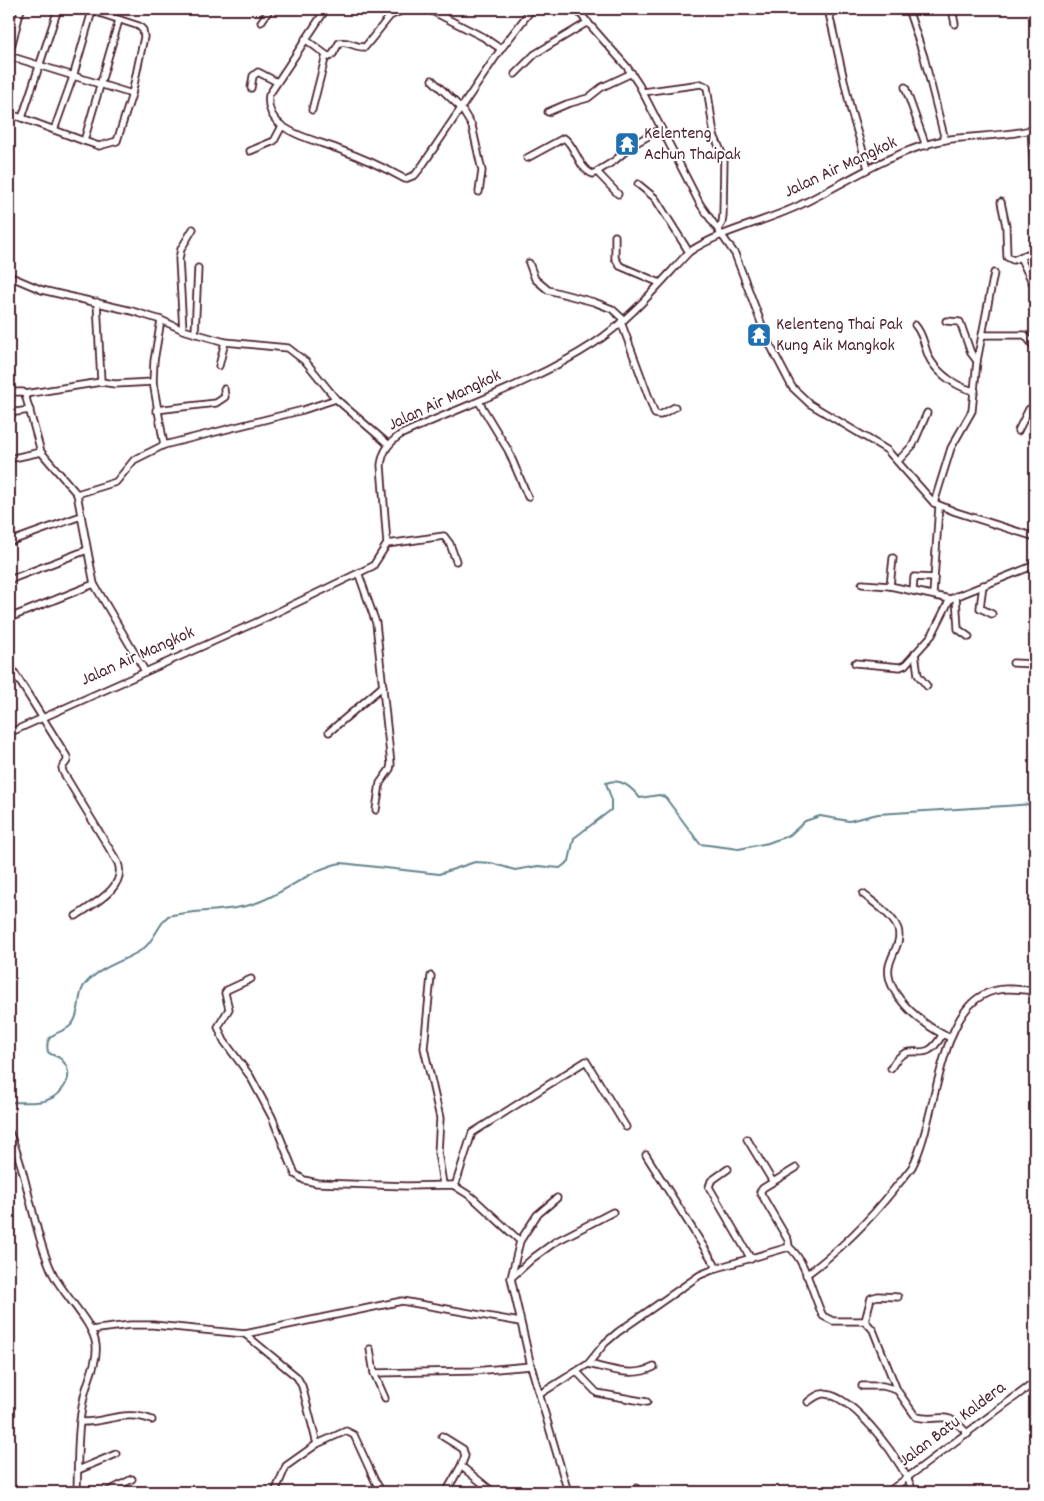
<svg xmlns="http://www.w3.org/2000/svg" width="1044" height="1501" font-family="Dekko,sans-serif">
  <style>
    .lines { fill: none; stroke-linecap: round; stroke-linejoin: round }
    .stream { stroke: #64848c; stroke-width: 2 }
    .street-casing { stroke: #4a1f2b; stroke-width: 9 }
    .street { stroke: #fff; stroke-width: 5.5 }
    .labels { text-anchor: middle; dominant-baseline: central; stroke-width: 4; stroke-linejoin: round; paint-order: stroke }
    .poi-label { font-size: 18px; fill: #4a1f2b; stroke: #fff; text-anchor: start }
    .street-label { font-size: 18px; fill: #4a1f2b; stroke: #fff }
  </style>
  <rect width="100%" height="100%" fill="#fff"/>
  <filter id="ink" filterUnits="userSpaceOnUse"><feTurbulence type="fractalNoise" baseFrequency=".02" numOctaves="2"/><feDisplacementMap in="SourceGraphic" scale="10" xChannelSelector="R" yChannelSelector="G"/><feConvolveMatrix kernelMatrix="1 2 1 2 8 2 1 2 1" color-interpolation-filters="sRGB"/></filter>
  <g filter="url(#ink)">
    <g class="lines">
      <path class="stream" d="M9,1102C32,1102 56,1107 67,1081C70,1073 67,1065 61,1059C58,1056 52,1056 48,1052C43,1030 64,1035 72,1024C82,1012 76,992 87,982C102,966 125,961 143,949C154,941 158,925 168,916C196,909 225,913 253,904C284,895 309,869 341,863L439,874L475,862L491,863L515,870L538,866L560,868L569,861L574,838L611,810V798L606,783C620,777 631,787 640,798L659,795L665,797L700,844L739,849L768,843L790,835L805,821L820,816L849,821L878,814L1035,804"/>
      <defs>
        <g id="street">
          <path d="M326,9L269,95C267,107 272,118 281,125C297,137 320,142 338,149C361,157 383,167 405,179L415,175L422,166L501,49L532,9"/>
          <path d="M428,9L483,37L501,49"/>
          <path d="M576,9L627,67L639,85L700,204L735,254L768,341L792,387L810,404L887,450L934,503L956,512L1035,537"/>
          <path d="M828,9L851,111L868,168"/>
          <path d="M908,9L924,57L945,140"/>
          <path d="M952,9L955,24"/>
          <path d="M261,22L270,9"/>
          <path d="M305,39L329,57L333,54L339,43C348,40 355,48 365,47L390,16L406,9"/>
          <path d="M9,55L21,9"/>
          <path d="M9,56L132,94L144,37L143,30L139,26L87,9"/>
          <path d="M515,74L535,54L588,22"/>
          <path d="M432,80L461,108L472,126L482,171L479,192"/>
          <path d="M905,87L926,146"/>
          <path d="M251,88L253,76L258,72L277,82"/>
          <path d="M643,92L701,84L707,87L714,135L724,158L723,215L722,223L718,229"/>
          <path d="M312,110L326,55"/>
          <path d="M548,112L567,104L588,98L602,87L632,73"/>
          <path d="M9,114L22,118L58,9"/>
          <path d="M22,118L84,141L119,20"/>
          <path d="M54,130L73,77L92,11"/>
          <path d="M1031,130L1035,191"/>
          <path d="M84,141L99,146L117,141L132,94"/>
          <path d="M250,151L274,141L282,126"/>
          <path d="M527,158L564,138C576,146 578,169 593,174L614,161L634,144L661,129"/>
          <path d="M597,172L618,194"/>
          <path d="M638,184L655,198L689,252"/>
          <path d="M1001,202L1006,226L1007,257L1013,260L1035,251"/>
          <path d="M615,236V258L620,266L660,283"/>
          <path d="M1020,257L1035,288"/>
          <path d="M529,263L535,279L548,290L594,302L612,309L624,320"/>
          <path d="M9,276L42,290L132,311L161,320L183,330L225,342L288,348L306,362L336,399L388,444"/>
          <path d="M97,302L101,382"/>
          <path d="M161,320L154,361L153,382L164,445"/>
          <path d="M946,321L960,322L971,353L977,361"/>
          <path d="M621,322L655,414L660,415L675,407"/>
          <path d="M915,325C925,336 924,350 931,361C940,375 958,388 975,391"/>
          <path d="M183,330L179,259L181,249L193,229"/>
          <path d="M195,334L198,268"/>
          <path d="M983,335H1025L1035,348"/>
          <path d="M219,366L225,342"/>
          <path d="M9,392H23L25,394L41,452L77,494L94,584L145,671"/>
          <path d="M25,394L101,382L115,384L153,382"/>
          <path d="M479,402L508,450L528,497"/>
          <path d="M156,410L216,403L225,397L224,389"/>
          <path d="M9,413L30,410"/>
          <path d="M1018,431L1029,409L1035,410"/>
          <path d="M9,459L41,452"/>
          <path d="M898,461L913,445L927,413"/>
          <path d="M77,494L116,482L134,460L164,445L303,410L336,399"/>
          <path d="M934,503L951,448L972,411L977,361L994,273"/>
          <path d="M9,542L81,516"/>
          <path d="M387,544L444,536L450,544L456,561"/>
          <path d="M359,575L376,623L391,764L390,769L380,783L376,810"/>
          <path d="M9,580L87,550"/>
          <path d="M862,584L890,586L950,599L1035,565"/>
          <path d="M983,585L980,608L992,614"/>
          <path d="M890,586L893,558"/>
          <path d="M913,591L914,577L934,578"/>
          <path d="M933,595L939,506"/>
          <path d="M956,596L958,629L969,637"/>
          <path d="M9,618L94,584"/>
          <path d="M915,653L918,675L927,686"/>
          <path d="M855,663L900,667L905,665L932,635L950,599"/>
          <path d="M1013,663L1035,664"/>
          <path d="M9,664L67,757V761L62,768L63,772L118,863C127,888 93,904 76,916"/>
          <path d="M329,732L383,686"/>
          <path d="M9,733L259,621L373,566L387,544L381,465C383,451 388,444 400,435C464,405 533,383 593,344C630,320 659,284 689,252C722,230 762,223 798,206C846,183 891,151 944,140C974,135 1005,137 1035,129"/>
          <path d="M863,894C874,903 893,915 898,929C902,942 892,953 889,966C884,995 927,1029 951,1038"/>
          <path d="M431,976L424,1048L440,1118L438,1153L443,1184"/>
          <path d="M251,979L227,990L225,993L229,1009L218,1027L224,1041L250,1076L272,1117L295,1174L304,1180L317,1183L407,1186L453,1185L472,1197L520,1241L511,1278L514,1292L531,1366L568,1492"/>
          <path d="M891,1068C910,1034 923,1070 942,1035"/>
          <path d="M9,1132C29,1177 32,1229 53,1274C64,1296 93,1322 96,1345C98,1362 87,1381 84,1397C77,1428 78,1461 77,1492"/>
          <path d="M747,1139L773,1182"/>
          <path d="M646,1155L717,1268"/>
          <path d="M728,1169L711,1181L709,1187L751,1259"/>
          <path d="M455,1186L472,1133L586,1061L626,1127"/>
          <path d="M520,1241L537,1215L557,1198"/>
          <path d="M789,1247L788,1240L760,1192L763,1188L796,1168"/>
          <path d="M806,1275C840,1250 869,1221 895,1188C901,1181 907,1174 912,1167C936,1123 938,1018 983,995C999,986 1018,989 1035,991"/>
          <path d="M511,1278L533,1258L555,1242L613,1212"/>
          <path d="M865,1321L871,1298L878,1296L898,1297"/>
          <path d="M91,1330L130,1325H153L245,1334L402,1301L520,1322"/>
          <path d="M245,1334L297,1377L302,1386L317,1444"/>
          <path d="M370,1349L374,1373L385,1398"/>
          <path d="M588,1364C610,1369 632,1378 654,1367"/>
          <path d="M577,1372L597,1393L647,1402"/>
          <path d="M374,1373L474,1371L531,1366"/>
          <path d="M862,1386H883L897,1390"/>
          <path d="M540,1394L588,1364L605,1343L618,1332L700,1275L717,1268L789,1247C806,1260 813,1297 823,1316L833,1321H865L873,1330L897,1390L916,1417C944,1423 943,1407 968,1434"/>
          <path d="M808,1402C813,1398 819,1393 825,1394C855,1396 906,1466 913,1492"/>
          <path d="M80,1422C107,1423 124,1409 152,1420"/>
          <path d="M442,1436L463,1449L465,1456L461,1466"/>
          <path d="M78,1470L116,1454"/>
          <path d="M107,1492L132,1479"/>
          <path d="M275,1492L286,1466L317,1444L346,1431L354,1435L375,1481L382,1492"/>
          <path d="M446,1492L461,1466L493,1492"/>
          <path d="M635,1492L636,1488"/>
          <path d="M888,1492L1035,1382"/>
        </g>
      </defs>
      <use href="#street" class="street-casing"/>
      <use href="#street" class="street"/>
    </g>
  </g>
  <defs>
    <symbol id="temple-square" viewBox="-11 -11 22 22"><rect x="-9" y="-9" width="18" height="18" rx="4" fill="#1f6fb2" stroke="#fff"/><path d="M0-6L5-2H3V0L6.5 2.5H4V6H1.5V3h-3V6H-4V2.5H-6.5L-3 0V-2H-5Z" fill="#fff"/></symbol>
  </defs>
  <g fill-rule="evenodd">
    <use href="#temple-square" x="613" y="130" width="28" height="28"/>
    <use href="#temple-square" x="745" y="321" width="28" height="28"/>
  </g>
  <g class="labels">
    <g class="poi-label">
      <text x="644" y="134">Kelenteng<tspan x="644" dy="21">Achun Thaipak</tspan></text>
      <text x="776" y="325">Kelenteng Thai Pak<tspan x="776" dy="21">Kung Aik Mangkok</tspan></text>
    </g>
    <g class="street-label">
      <text transform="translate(841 168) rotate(-25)">Jalan Air Mangkok</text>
      <text transform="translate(445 401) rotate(-25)">Jalan Air Mangkok</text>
      <text transform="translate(138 657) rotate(-24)">Jalan Air Mangkok</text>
      <text transform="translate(953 1425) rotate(-37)">Jalan Batu Kaldera</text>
    </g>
  </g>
  <rect width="1044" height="1501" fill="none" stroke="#fff" stroke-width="30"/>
  <rect x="15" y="15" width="1014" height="1471" fill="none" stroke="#4a1f2b" stroke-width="2" filter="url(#ink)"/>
</svg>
